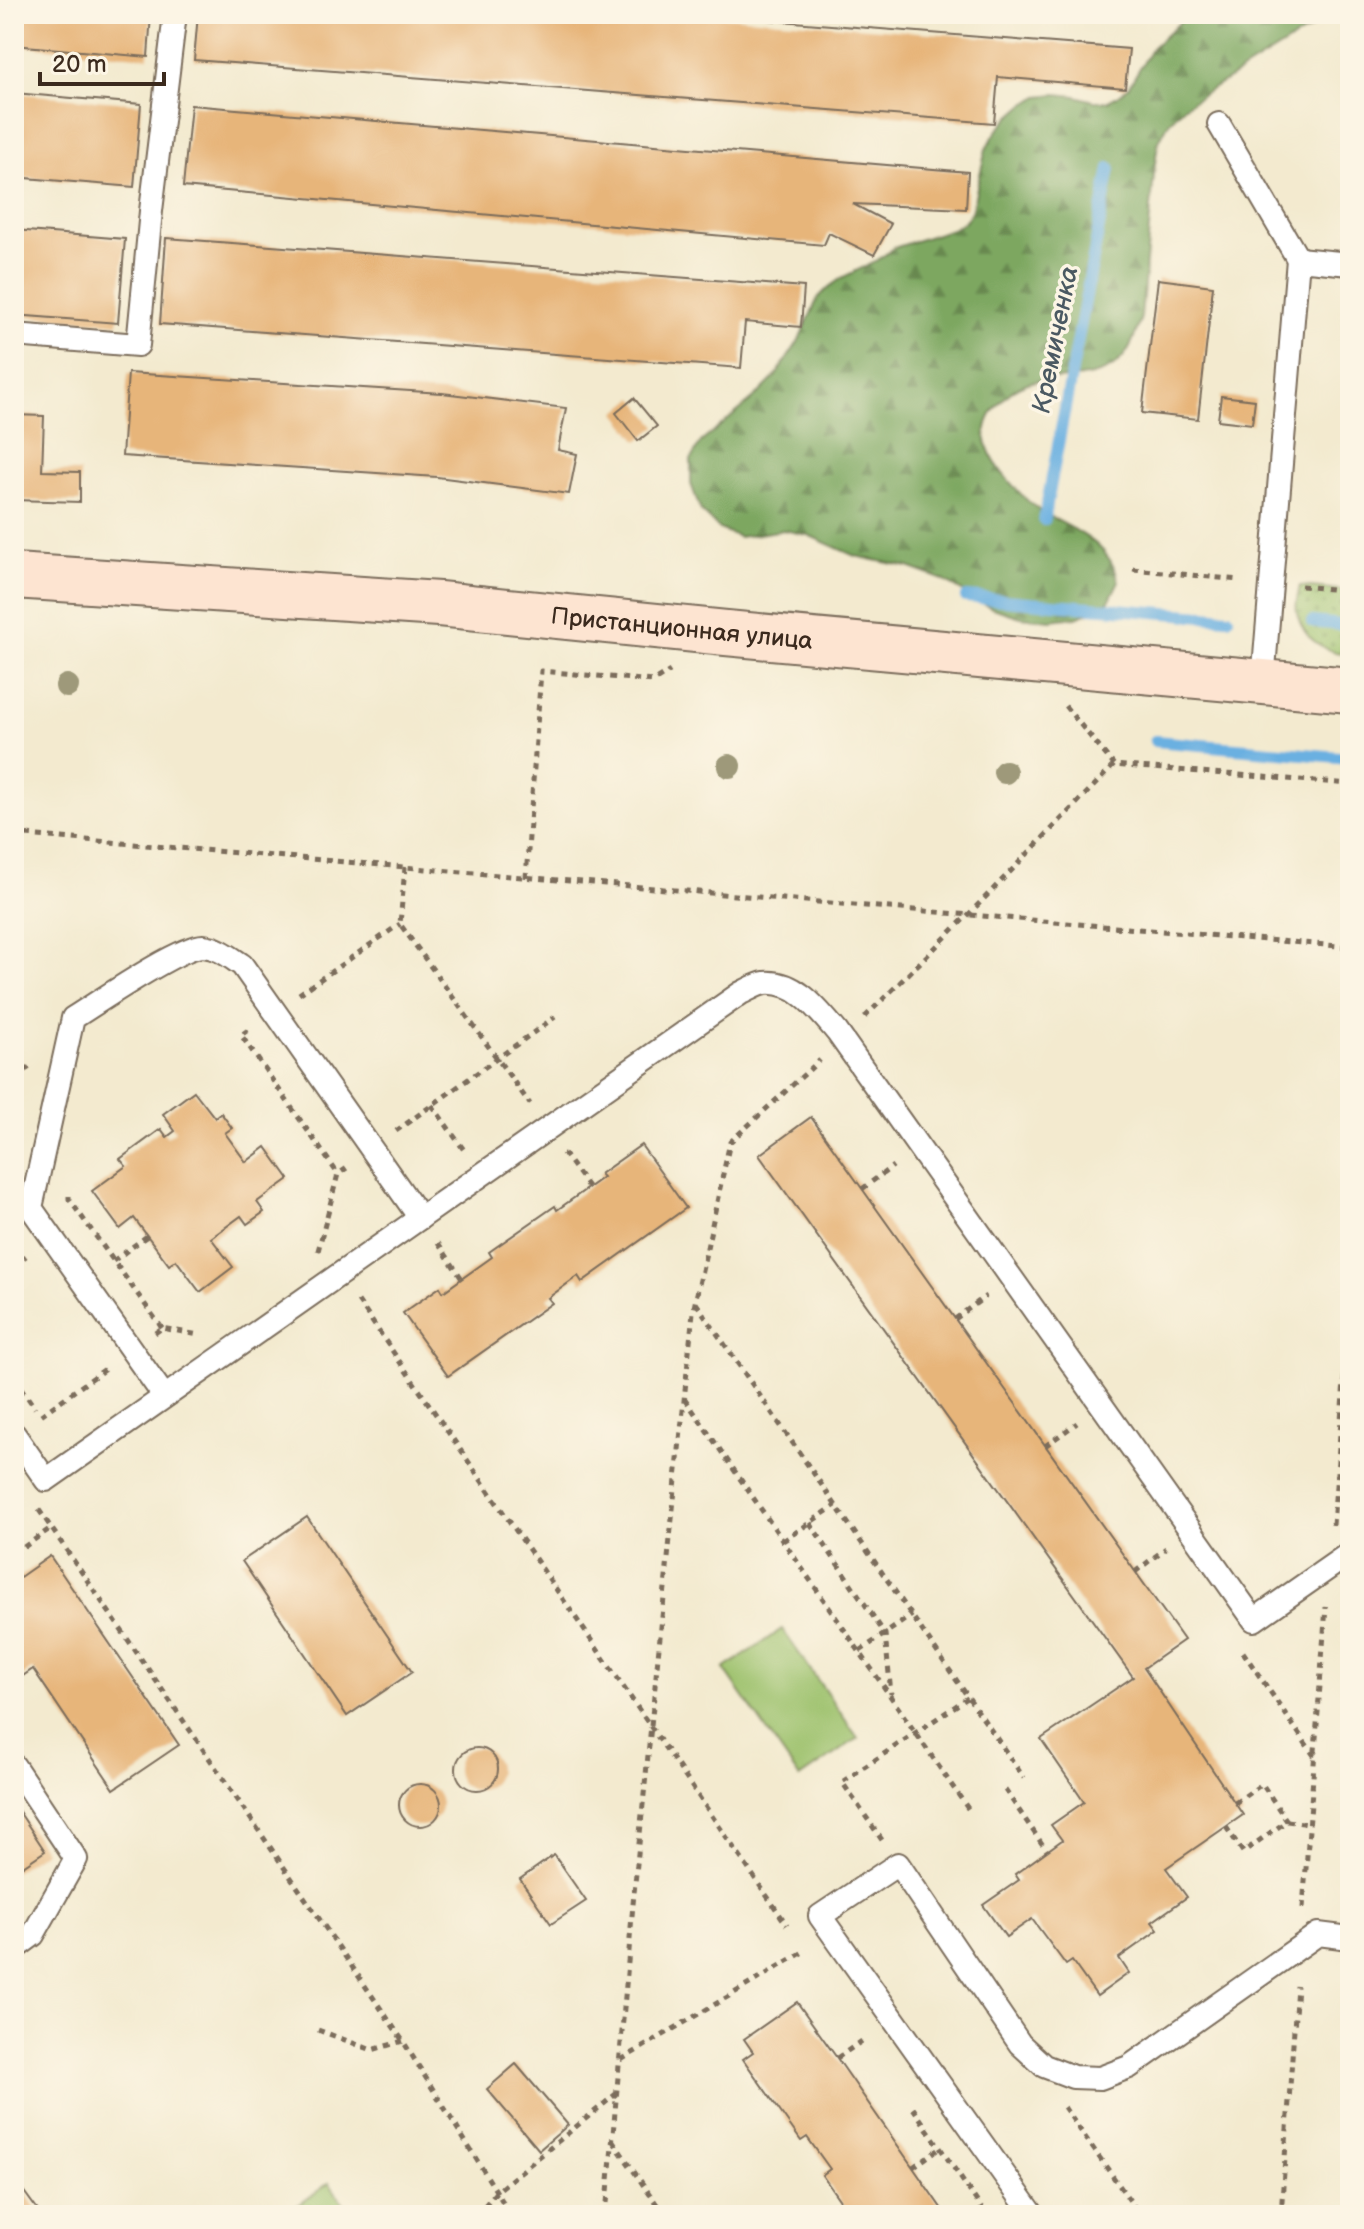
<svg xmlns="http://www.w3.org/2000/svg" width="1364" height="2229" font-family="'Balsamiq Sans',sans-serif">
  <style>
    .grass { fill: url(#grass-dots); stroke: #6c7645; stroke-width: 2 }
    .forest { fill: url(#forest-firs); stroke: #5c683f; stroke-width: 2 }
    .pitch { fill: #9cc16c; stroke: #6c7645; stroke-width: 2 }
    .lines { fill: none; stroke-linecap: round; stroke-linejoin: round }
    .stream { stroke: #6ab0e1; stroke-width: 12 }
    .building { fill: #e7b57a }
    .lane-casing { stroke: #7b6d5c; stroke-width: 26 }
    .secondary-casing { stroke: #7b6d5c; stroke-width: 48 }
    .path { stroke: #7b6d5c; stroke-width: 5; stroke-dasharray: 6 6; stroke-linecap: butt }
    .lane { stroke: #fff; stroke-width: 22 }
    .secondary { stroke: #fde4d1; stroke-width: 44 }
    .tree { fill: #9e997a }
    .labels { text-anchor: middle; dominant-baseline: central; stroke-width: 7; stroke-linejoin: round; paint-order: stroke }
    .street-label { font-size: 24px; fill: #3b2a1e; stroke: #fcf5e5 }
    .water-label { font-size: 26px; font-style: italic; fill: #4b5962; stroke: #fcf5e5 }
  </style>
  <defs>
    <pattern id="grass-dots" width="8" height="8" patternUnits="userSpaceOnUse" patternTransform="scale(2)"><rect width="8" height="8" fill="#9cc16c"/><path d="M2 2h.1M6 6h.1" fill="none" stroke="#809d58" stroke-width="1.8" stroke-linecap="round"/></pattern>
    <pattern id="forest-firs" width="22" height="20" patternUnits="userSpaceOnUse" patternTransform="scale(2)"><rect width="22" height="20" fill="#7da760"/><path d="M5 1l3.5 6h-7zM16 11l3.5 6h-7z" fill="#68884f"/></pattern>
  </defs>
  <rect width="100%" height="100%" fill="#fcf5e5"/>
  <filter id="ink" filterUnits="userSpaceOnUse"><feTurbulence type="fractalNoise" baseFrequency=".0125" numOctaves="2"/><feDisplacementMap in="SourceGraphic" scale="16" xChannelSelector="R" yChannelSelector="G"/><feConvolveMatrix kernelMatrix="1 2 1 2 8 2 1 2 1" color-interpolation-filters="sRGB"/></filter>
  <filter id="wash" filterUnits="userSpaceOnUse"><feTurbulence type="fractalNoise" baseFrequency=".006" numOctaves="4" result="noise"/><feDisplacementMap in="SourceGraphic" scale="32" xChannelSelector="R" yChannelSelector="G"/><feGaussianBlur stdDeviation="1.8" result="paint"/><feColorMatrix in="noise" values="0 0 0 0 0 0 0 0 0 0 0 0 0 0 0 0 0 1.4 0 .05"/><feComposite in="paint" operator="in"/></filter>
  <g filter="url(#wash)">
    <rect width="100%" height="100%" fill="#f3eacf"/>
    <path class="grass" d="M1300,586L1350,591V655C1325,652 1302,639 1297,612C1295,604 1298,594 1300,586Z"/>
    <path class="forest" d="M1189,14H1334L1185,106L1169,122L1158,143L1155,163L1141,317C1126,372 1105,377 1051,379C1037,380 1021,383 1011,392C975,422 980,447 1008,480C1018,491 1027,502 1039,510C1058,522 1080,530 1097,545C1109,555 1115,567 1119,581L1109,601L1092,611L1076,617L1051,620L1021,617L992,608L941,579L908,567L855,556L808,535L784,530L739,537L719,529L701,511L691,484V459L701,442L753,399L775,377L798,342L818,298L829,287L843,277L875,262L894,248L952,229L963,223L971,213L986,149L996,132L1009,118L1024,105L1039,96L1056,94L1076,96L1094,101H1108L1122,93L1129,86L1152,48Z"/>
    <g class="pitch">
      <path d="M782,1629L858,1738L800,1778L724,1669Z"/>
      <path d="M329,2183L352,2215H285Z"/>
    </g>
    <g class="lines">
      <g class="stream">
        <path d="M1044,520L1110,168"/>
        <path d="M966,597L1228,618"/>
        <path d="M1312,622L1350,626"/>
        <path d="M1155,741L1350,758"/>
      </g>
    </g>
    <g id="blocks">
      <g class="building">
        <path d="M14,14H151L148,57L14,45Z"/>
        <path d="M198,14H694L1129,49L1125,88L998,77L994,123L194,60Z"/>
        <path d="M14,93L141,104L134,187L14,177Z"/>
        <path d="M191,105L968,172L966,209L853,204L891,224L874,255L829,233L824,245L183,187Z"/>
        <path d="M14,230L125,239L118,323L14,315Z"/>
        <path d="M166,238L804,287L801,327L745,322L741,368L160,324Z"/>
        <path d="M1158,279L1213,286L1198,419L1142,413Z"/>
        <path d="M128,373L442,393L566,408L558,450L577,454L569,494L437,477L122,456Z"/>
        <path d="M1221,396L1255,400L1252,424L1218,420Z"/>
        <path d="M634,398L657,426L638,441L616,413Z"/>
        <path d="M14,415L44,416L42,471L80,472V502L14,500Z"/>
        <path d="M194,1091L215,1118L221,1113L232,1128L225,1133L246,1162L266,1147L289,1179L257,1202L264,1212L247,1224L241,1216L211,1238L233,1267L200,1292L176,1260L169,1265L134,1218L120,1229L92,1191L126,1166L120,1159L161,1129L167,1137L175,1131L163,1114Z"/>
        <path d="M811,1117L1184,1640L1144,1668L1243,1815L1166,1868L1187,1897L1152,1922L1158,1930L1119,1958L1129,1973L1097,1996L1072,1961L1066,1965L1032,1919L1006,1937L983,1905L1019,1880L1015,1874L1062,1840L1051,1825L1084,1802L1041,1739L1133,1677L759,1155Z"/>
        <path d="M641,1145L686,1208L582,1282L578,1276L548,1298L552,1303L448,1376L403,1313L440,1287L443,1292L492,1257L489,1252L555,1206L557,1210L603,1177L600,1174Z"/>
        <path d="M307,1517L412,1672L347,1716L242,1561Z"/>
        <path d="M50,1556L179,1745L114,1789L33,1669L14,1682V1652L18,1649L14,1643V1569L20,1577Z"/>
        <circle cx="477" cy="1769" r="21"/>
        <circle cx="420" cy="1805" r="21"/>
        <path d="M14,1804L45,1851L14,1872Z"/>
        <path d="M554,1855L586,1901L551,1924L520,1879Z"/>
        <path d="M797,2002L837,2058L946,2215H850L822,2175L830,2169L807,2137L801,2141L743,2059L753,2052L744,2039Z"/>
        <path d="M516,2064L568,2125L539,2150L487,2089Z"/>
        <path d="M20,2186L41,2215H14V2190Z"/>
      </g>
    </g>
  </g>
  <g filter="url(#ink)">
    <use href="#blocks" fill-opacity="0" stroke="#7b6d5c" stroke-width="2"/>
    <g class="lines">
      <defs>
        <g id="lane">
          <path d="M1219,124L1298,259"/>
          <path d="M14,335L138,345L151,211L175,14"/>
          <path d="M1263,681L1298,259L1350,264"/>
          <path d="M164,1396L31,1208L73,1018C97,1003 180,946 203,946C218,947 230,957 242,965L420,1218"/>
          <path d="M14,1434L46,1480L741,993C748,990 757,984 765,983C796,980 819,1011 837,1032L1254,1620L1350,1553"/>
          <path d="M14,1766L76,1859L33,1935L14,1949"/>
          <path d="M1033,2215L820,1916L898,1864L1020,2044L1044,2066L1073,2077L1100,2078L1129,2067L1318,1934L1350,1938"/>
        </g>
        <g id="secondary">
          <path id="s1" d="M14,576L439,604L726,633L1350,690"/>
        </g>
      </defs>
      <use href="#lane" class="lane-casing"/>
      <use href="#secondary" class="secondary-casing"/>
      <g class="path">
        <path d="M1133,569L1239,580"/>
        <path d="M1301,586L1350,591"/>
        <path d="M1065,706L1114,765"/>
        <path d="M14,834L1350,947"/>
        <path d="M405,867L400,924L530,1104"/>
        <path d="M526,878L541,671L654,681L670,671"/>
        <path d="M299,994L400,924"/>
        <path d="M865,1017L968,915L1114,765L1350,784"/>
        <path d="M248,1030L241,1035L338,1174"/>
        <path d="M14,1077L30,1067"/>
        <path d="M432,1105L464,1150"/>
        <path d="M396,1131L555,1017"/>
        <path d="M563,1153L589,1188"/>
        <path d="M862,1189L893,1166"/>
        <path d="M69,1196V1199L162,1328"/>
        <path d="M438,1243L462,1279"/>
        <path d="M318,1251L338,1174L347,1168"/>
        <path d="M113,1261L147,1236"/>
        <path d="M14,1265L26,1256"/>
        <path d="M358,1301L787,1925"/>
        <path d="M696,1303L1024,1778"/>
        <path d="M955,1319L986,1296"/>
        <path d="M155,1333L162,1328L199,1335"/>
        <path d="M14,1378L35,1408"/>
        <path d="M685,1399L971,1813"/>
        <path d="M41,1415L108,1367"/>
        <path d="M1045,1446L1077,1423"/>
        <path d="M39,1510L403,2041L511,2215"/>
        <path d="M810,1523L885,1634L891,1694"/>
        <path d="M1333,1525L1350,1303"/>
        <path d="M783,1541L836,1505"/>
        <path d="M14,1554L51,1528"/>
        <path d="M1135,1572L1166,1548"/>
        <path d="M860,1651L912,1615"/>
        <path d="M1243,1652L1315,1757"/>
        <path d="M1005,1790L1047,1851"/>
        <path d="M1235,1803L1262,1784L1287,1821"/>
        <path d="M1226,1827L1243,1852L1287,1821L1310,1824"/>
        <path d="M882,1840L842,1782L969,1697"/>
        <path d="M1303,1908L1326,1607"/>
        <path d="M318,2030L372,2050L403,2041"/>
        <path d="M837,2058L865,2039"/>
        <path d="M621,2060L805,1951"/>
        <path d="M1064,2107L1140,2215"/>
        <path d="M913,2108L986,2215"/>
        <path d="M613,2141L664,2215"/>
        <path d="M913,2167L940,2148"/>
        <path d="M477,2215L496,2192L616,2094"/>
        <path d="M606,2215L634,1893L693,1312L730,1142L820,1060"/>
        <path d="M1281,2215L1297,1986"/>
      </g>
      <use href="#lane" class="lane"/>
      <use href="#secondary" class="secondary"/>
    </g>
    <g class="tree">
      <circle cx="67" cy="686" r="12"/>
      <circle cx="729" cy="766" r="12"/>
      <circle cx="1005" cy="772" r="12"/>
    </g>
  </g>
  <g class="labels">
    <g class="street-label">
      <text stroke="none"><textPath href="#s1" startOffset="670">Пристанционная улица</textPath></text>
    </g>
    <g class="water-label">
      <text transform="translate(1056 340) rotate(-79)">Кремиченка</text>
    </g>
  </g>
  <rect width="1364" height="2229" fill="none" stroke="#fcf5e5" stroke-width="48"/>
  <path d="M40 72v12h124v-12" fill="none" stroke="#3b2a1e" stroke-width="4"/>
  <text x="52" y="72" font-size="24" fill="#3b2a1e" stroke="#fcf5e5" stroke-width="6" paint-order="stroke">20 m</text>
</svg>
